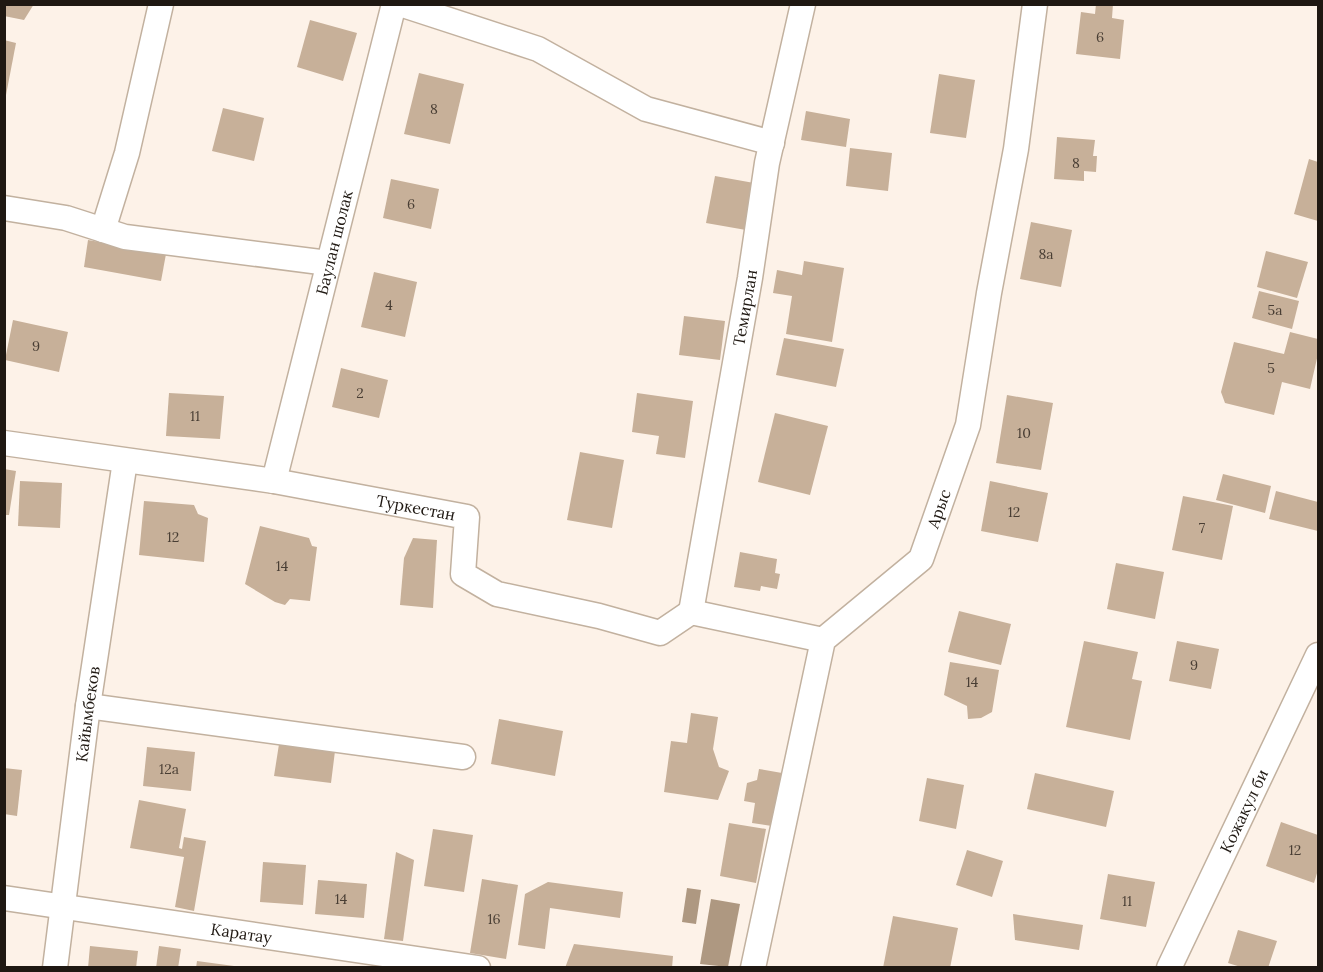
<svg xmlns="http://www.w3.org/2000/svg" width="1323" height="972" font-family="Lora,serif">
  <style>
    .water { fill: #ae9881 }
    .building { fill: #c7b099 }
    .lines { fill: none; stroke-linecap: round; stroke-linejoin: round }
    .street-casing { stroke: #c2b19f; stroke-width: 27 }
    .street { stroke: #fff; stroke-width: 24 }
    .labels { text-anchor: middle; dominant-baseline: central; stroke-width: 4.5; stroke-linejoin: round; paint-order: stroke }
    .number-label { font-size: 14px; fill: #493e34 }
    .street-label { font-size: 16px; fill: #1f1812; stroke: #fff }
  </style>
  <rect width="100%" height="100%" fill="#fdf2e8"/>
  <g class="water">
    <path d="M687,888L701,890L696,924L682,922Z"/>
    <path d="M711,899L740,904L728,967L700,964Z"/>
  </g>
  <g class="building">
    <path d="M4,4H34L24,20L4,16Z"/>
    <path d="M1096,4H1113L1112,18L1124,20L1120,59L1076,54L1081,12L1095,14Z"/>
    <path d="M310,20L357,33L343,81L297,67Z"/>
    <path d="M4,40L16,43L6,95H4Z"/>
    <path d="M419,73L464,84L450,144L404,134Z"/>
    <path d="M939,74L975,80L966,138L930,133Z"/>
    <path d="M223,108L264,118L254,161L212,151Z"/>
    <path d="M806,111L850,119L846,147L801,140Z"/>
    <path d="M1057,137L1095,140L1093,156H1097L1096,172L1084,171V181L1054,179Z"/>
    <path d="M850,148L892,153L888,191L846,186Z"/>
    <path d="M1309,159L1318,162V221L1294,214Z"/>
    <path d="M715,176L754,183L746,230L706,223Z"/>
    <path d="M391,179L439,189L431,229L383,218Z"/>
    <path d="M1031,222L1072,230L1061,287L1020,279Z"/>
    <path d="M88,240L166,254L161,281L84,267Z"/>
    <path d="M1266,251L1308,262L1297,298L1257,287Z"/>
    <path d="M804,261L844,268L832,342L786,334L792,296L773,293L777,270L802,275Z"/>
    <path d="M374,272L417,282L405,337L361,327Z"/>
    <path d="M1259,291L1299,301L1292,329L1252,318Z"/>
    <path d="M684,316L725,321L720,360L679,355Z"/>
    <path d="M13,320L68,332L59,372L5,360Z"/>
    <path d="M1290,332L1318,339V354L1310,389L1282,382L1274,415L1225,403L1221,392L1234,342L1284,354Z"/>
    <path d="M784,338L844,349L836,387L776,375Z"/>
    <path d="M341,368L388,380L379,418L332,407Z"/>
    <path d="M169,393L224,396L220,439L166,436Z"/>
    <path d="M637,393L693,401L685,458L656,454L659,436L632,432Z"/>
    <path d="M1007,395L1053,403L1041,470L996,463Z"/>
    <path d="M775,413L828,426L810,495L758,482Z"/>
    <path d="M580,452L624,460L612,528L567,520Z"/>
    <path d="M4,469L16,471L9,515H4Z"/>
    <path d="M1223,474L1271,486L1265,513L1216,500Z"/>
    <path d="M20,481L62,483L60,528L18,526Z"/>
    <path d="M990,481L1048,493L1038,542L981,531Z"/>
    <path d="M1276,491L1318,502V531L1269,519Z"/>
    <path d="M1183,496L1233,506L1222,560L1172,550Z"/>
    <path d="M144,501L194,505L198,514L208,518L204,562L139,555Z"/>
    <path d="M260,526L309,538L312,546L317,547L310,601L290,599L285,605L275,602L245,584Z"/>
    <path d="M413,538L437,540L433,608L400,605L404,558Z"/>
    <path d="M740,552L777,559L775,573L780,574L777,589L761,586L760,591L734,587Z"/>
    <path d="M1116,563L1164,572L1155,619L1107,609Z"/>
    <path d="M959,611L1011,624L1001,665L948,652Z"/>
    <path d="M1084,641L1138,652L1132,679L1142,681L1130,740L1066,727Z"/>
    <path d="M1177,641L1219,649L1211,689L1169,681Z"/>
    <path d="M950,662L999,670L992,712L981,718L968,719L967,706L944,695Z"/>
    <path d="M691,713L718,717L713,749L719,767L729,771L718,800L664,792L671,741L687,743Z"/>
    <path d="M499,719L563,731L555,776L491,764Z"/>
    <path d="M279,744L335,751L331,783L274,776Z"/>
    <path d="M147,747L195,752L191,791L143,786Z"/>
    <path d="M4,768L22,770L17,816L4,814Z"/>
    <path d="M759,769L782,773L772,826L752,823L755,803L744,801L747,783L757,780Z"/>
    <path d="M1035,773L1114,791L1106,827L1027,809Z"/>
    <path d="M927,778L964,785L956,829L919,821Z"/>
    <path d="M139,800L186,809L179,848L182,849L184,837L206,841L194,911L175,907L184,857L130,848Z"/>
    <path d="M1281,822L1318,835V870L1314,883L1266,866Z"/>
    <path d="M729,823L766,829L756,883L720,876Z"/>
    <path d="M433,829L473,835L464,892L424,886Z"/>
    <path d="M967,850L1003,861L992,897L956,885Z"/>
    <path d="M396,852L414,860L403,941L384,939Z"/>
    <path d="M263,862L306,865L303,905L260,902Z"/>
    <path d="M1108,874L1155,882L1146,927L1100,919Z"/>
    <path d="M482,879L518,885L506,959L470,953Z"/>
    <path d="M318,880L367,884L364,918L315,914Z"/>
    <path d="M548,882L623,892L620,918L550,908L545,949L518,945L525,894Z"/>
    <path d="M1013,914L1083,925L1079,950L1015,940Z"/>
    <path d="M893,916L958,928L950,968H883Z"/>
    <path d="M1238,930L1277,941L1268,968H1244L1228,963Z"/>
    <path d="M574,944L673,956L672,968H565Z"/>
    <path d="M90,946L138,951L136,968H88Z"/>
    <path d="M159,946L181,949L178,968H156Z"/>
    <path d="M197,961L234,966V968H196Z"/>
  </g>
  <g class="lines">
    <defs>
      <g id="street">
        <path d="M400,4L538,49L646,109L772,143"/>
        <path d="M4,208L66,218L125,237L328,263"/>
        <path d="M103,230L127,153L161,4"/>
        <path id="s1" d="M4,443L274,481L467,517L463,574L497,594L599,616L660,633L691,612L823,640"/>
        <path id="s2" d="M274,481L394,4"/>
        <path id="s3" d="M691,612L750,278L767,163L803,4"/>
        <path d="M88,706L463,757"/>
        <path id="s4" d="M4,898L478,968"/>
        <path id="s5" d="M55,968L88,706L125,461"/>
        <path id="s6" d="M753,968L823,640L921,559L968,425L989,293L1016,149L1035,4"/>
        <path id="s7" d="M1169,968L1318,655"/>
      </g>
    </defs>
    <use href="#street" class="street-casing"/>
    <use href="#street" class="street"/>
  </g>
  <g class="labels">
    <g class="number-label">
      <text x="1100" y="37">6</text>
      <text x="434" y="109">8</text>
      <text x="1076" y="163">8</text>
      <text x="411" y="204">6</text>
      <text x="1046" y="254">8а</text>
      <text x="389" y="305">4</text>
      <text x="1275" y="310">5а</text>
      <text x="36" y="346">9</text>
      <text x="1271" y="368">5</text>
      <text x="360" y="393">2</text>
      <text x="195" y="416">11</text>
      <text x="1024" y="433">10</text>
      <text x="1014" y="512">12</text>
      <text x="1202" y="528">7</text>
      <text x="173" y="537">12</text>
      <text x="282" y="566">14</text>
      <text x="1194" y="665">9</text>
      <text x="972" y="682">14</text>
      <text x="169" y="769">12а</text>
      <text x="1295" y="850">12</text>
      <text x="341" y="899">14</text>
      <text x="1127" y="901">11</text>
      <text x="494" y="919">16</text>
    </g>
    <g class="street-label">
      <text stroke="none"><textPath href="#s2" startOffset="246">Баулан шолак</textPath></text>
      <text stroke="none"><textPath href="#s3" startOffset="309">Темирлан</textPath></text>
      <text stroke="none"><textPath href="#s1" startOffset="417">Туркестан</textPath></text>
      <text stroke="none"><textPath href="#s6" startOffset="516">Арыс</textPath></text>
      <text stroke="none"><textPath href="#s5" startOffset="256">Кайымбеков</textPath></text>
      <text stroke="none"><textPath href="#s7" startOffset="174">Кожакул би</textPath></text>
      <text stroke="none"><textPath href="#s4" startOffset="240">Каратау</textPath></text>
    </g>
  </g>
  <rect width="1323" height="972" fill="none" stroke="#1f1812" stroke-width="12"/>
</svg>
